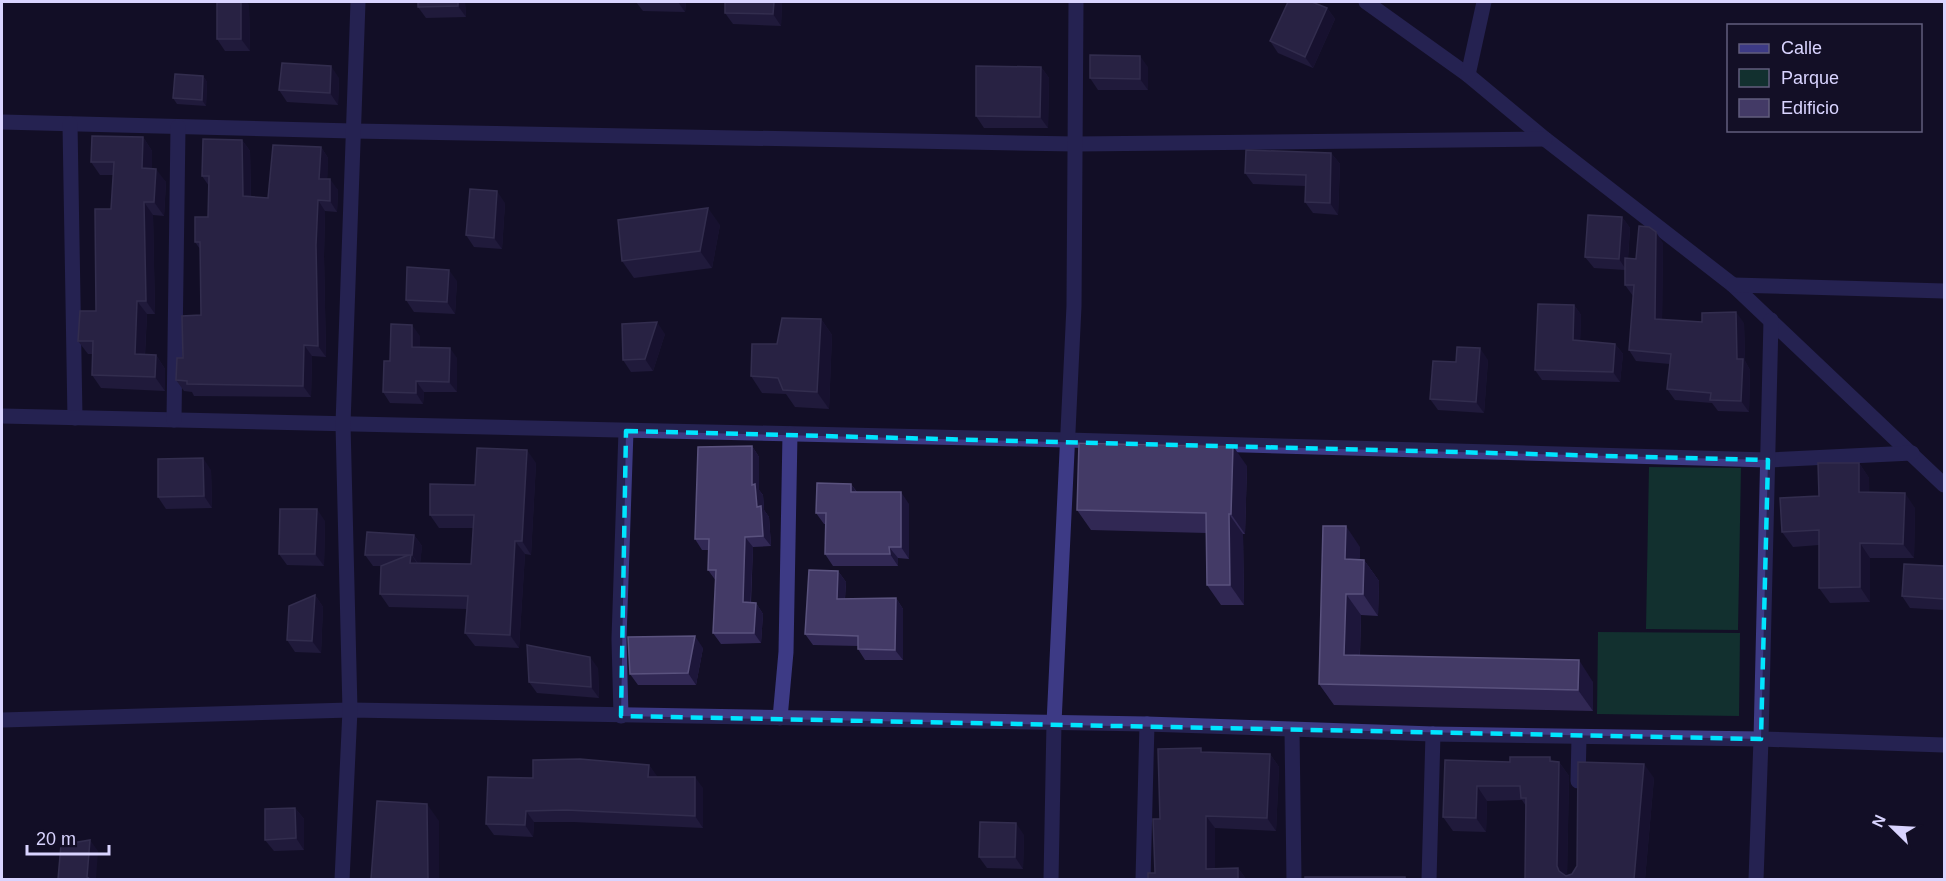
<svg xmlns="http://www.w3.org/2000/svg" width="1946" height="881" font-family="Helvetica,sans-serif">
  <style>
    .park { fill: #12302f }
    .lines { fill: none; stroke-linecap: round; stroke-linejoin: round }
    .street { stroke: #3d3a85; stroke-width: 15 }
    .wall { fill: #312854 }
    .shaded-wall { fill: #1d163a }
    .building { fill: #433a66; stroke: #5a527e; stroke-width: 1.5 }
    .marked { fill: none; stroke: #00e5ff; stroke-width: 4.5; stroke-dasharray: 12 8; stroke-linejoin: round }
  </style>
  <rect width="100%" height="100%" fill="#130f26"/>
  <g class="park">
    <path d="M1649,467L1741,468L1738,630L1646,629Z"/>
    <path d="M1598,632L1740,633L1739,716L1597,714Z"/>
  </g>
  <g class="lines">
    <g class="street">
      <path d="M1366,2L1468,75L1545,139L1733,285L1944,485"/>
      <path d="M1468,75L1484,2"/>
      <path d="M2,122L353,131L1076,144L1545,139"/>
      <path d="M70,124L75,418"/>
      <path d="M1733,285L1944,291"/>
      <path d="M2,416L1067,440L1768,460L1912,453"/>
      <path d="M174,420L178,127"/>
      <path d="M621,716L619,639L626,431"/>
      <path d="M780,718L786,652L790,434"/>
      <path d="M2,720L350,710L1147,724L1433,734L1761,739L1944,745"/>
      <path d="M1292,730L1294,880"/>
      <path d="M1578,781L1579,738"/>
      <path d="M342,880L350,710L343,424L358,2"/>
      <path d="M1051,880L1054,723L1074,306L1076,2"/>
      <path d="M1143,880L1147,724"/>
      <path d="M1429,880L1433,734"/>
      <path d="M1756,880L1761,739L1771,320"/>
    </g>
  </g>
  <g class="wall">
    <path d="M465,2L466,17L426,18L418,7Z"/>
    <path d="M636,2H686L685,12L643,11Z"/>
    <path d="M725,2H782L781,26L733,24L725,13Z"/>
    <path d="M249,5L250,51H225L217,39Z"/>
    <path d="M1327,8L1335,19L1313,68L1278,53L1270,41Z"/>
    <path d="M1041,67L1049,78L1048,128H984L976,116Z"/>
    <path d="M1148,67V90H1098L1090,78Z"/>
    <path d="M203,76L207,82L206,106L177,104L173,98Z"/>
    <path d="M339,78L338,105L287,102L279,90Z"/>
    <path d="M143,137L152,151V169L166,182L164,216L153,215L155,314H147L145,355H156L165,369V391L101,388L92,375L93,354H88L78,341L96,311L111,209L113,175H100L91,162Z"/>
    <path d="M242,140L250,151L251,197L268,198L321,147L328,158L327,179L338,190L337,212L325,211L324,256L326,357L312,356L311,397L194,396L192,392L184,391L176,380L183,358L201,315L200,249L195,242L208,217L209,186L202,176Z"/>
    <path d="M1331,153L1340,164L1338,215L1313,213L1305,202V186L1253,184L1245,173Z"/>
    <path d="M505,203L502,249L474,247L466,235Z"/>
    <path d="M1622,217L1630,228L1628,259H1636L1663,243L1662,320L1702,322L1744,323L1745,361L1750,370L1749,412L1718,411L1712,403L1675,400L1667,389L1670,364L1636,361L1629,350L1633,296L1625,285V270L1594,268L1585,257Z"/>
    <path d="M720,225L712,268L634,278L622,261Z"/>
    <path d="M457,281L455,314L414,312L406,300Z"/>
    <path d="M1574,305L1581,315L1580,341L1615,344L1623,354L1620,382L1542,380L1535,370Z"/>
    <path d="M821,319L832,335L829,409L795,407L786,394L762,393L751,376L777,344Z"/>
    <path d="M665,334L653,371L631,372L623,360Z"/>
    <path d="M420,336V347L457,358V392H424L423,404L390,403L383,392L390,361Z"/>
    <path d="M1488,360L1484,413L1438,410L1430,399Z"/>
    <path d="M752,446L759,457V490L763,495L764,510L769,517L771,546L753,547L751,603H756L763,614L761,643L721,644L713,633L716,581L708,570L709,550H702L695,539Z"/>
    <path d="M536,463L531,555L525,554L519,648L475,646L465,633L467,609L389,607L380,594L382,566H373L365,555L414,535L422,546L420,563L471,564L473,528H439L430,515L475,485Z"/>
    <path d="M1859,463L1869,478V492L1915,508L1914,558H1870V602L1830,603L1819,588V545L1793,547L1782,532L1819,496Z"/>
    <path d="M1247,466L1245,534H1243L1244,605H1221L1207,585V533L1091,530L1077,510Z"/>
    <path d="M211,470L212,508L166,509L158,497Z"/>
    <path d="M851,484L857,492L909,504V559L898,558V566H833L825,554L826,524H824L816,513Z"/>
    <path d="M325,521L324,566L287,565L279,554Z"/>
    <path d="M1360,547V560H1364L1379,581L1378,616L1361,615L1360,655L1593,682V711L1334,705L1319,684Z"/>
    <path d="M1944,566V610L1910,608L1902,596Z"/>
    <path d="M838,571L846,582L845,599L896,598L903,609V660H865L858,649V646L813,645L805,634Z"/>
    <path d="M315,595L323,607L321,653L295,652L287,640Z"/>
    <path d="M703,648L696,685H638L630,674Z"/>
    <path d="M598,668L599,698L537,693L529,682Z"/>
    <path d="M1204,752L1270,754L1279,767L1276,831L1215,828V869L1238,868L1246,879H1148L1155,873L1160,819Z"/>
    <path d="M1445,760L1510,762H1559L1569,776L1567,875L1572,874L1654,778L1645,879H1525L1526,806L1522,800L1487,801L1486,832L1453,831L1443,817Z"/>
    <path d="M649,765L657,777L703,788V828L574,822H534L533,837L494,835L486,824L533,778Z"/>
    <path d="M295,808L304,819V850L274,851L265,840Z"/>
    <path d="M1024,835L1023,869L987,868L979,857Z"/>
  </g>
  <g class="shaded-wall">
    <path d="M241,2H247L249,5L250,51L241,39Z"/>
    <path d="M458,2H465L466,17L458,6Z"/>
    <path d="M678,2H686L685,12Z"/>
    <path d="M774,2H782L781,26L773,14Z"/>
    <path d="M1327,8L1335,19L1313,68L1305,57Z"/>
    <path d="M1140,56L1148,67V90L1140,79Z"/>
    <path d="M331,66L339,78L338,105L330,93Z"/>
    <path d="M1041,67L1049,78L1048,128L1040,117Z"/>
    <path d="M203,76L207,82L206,106L202,100Z"/>
    <path d="M143,137L152,151V182L142,168Z"/>
    <path d="M242,140L250,151L251,208L243,196Z"/>
    <path d="M321,147L328,158L327,190L319,179Z"/>
    <path d="M1331,153L1340,164L1338,215L1330,203Z"/>
    <path d="M156,169L166,182L164,216L154,202Z"/>
    <path d="M330,179L338,190L337,212L330,201Z"/>
    <path d="M497,191L505,203L502,249L494,238Z"/>
    <path d="M318,200L325,211L324,256L326,357L318,346L316,245Z"/>
    <path d="M144,202L153,215L155,314L146,301Z"/>
    <path d="M708,208L720,225L712,268L700,251Z"/>
    <path d="M1622,217L1630,228L1627,271L1619,259Z"/>
    <path d="M1656,232L1663,243L1662,330L1655,319Z"/>
    <path d="M449,270L457,281L455,314L447,302Z"/>
    <path d="M137,301L147,314L144,368L135,354Z"/>
    <path d="M1574,305L1581,315L1580,350L1573,340Z"/>
    <path d="M1736,312L1744,323L1745,361L1750,370L1749,412L1741,401L1737,359Z"/>
    <path d="M821,319L832,335L829,409L817,392Z"/>
    <path d="M657,322L665,334L653,371L645,359Z"/>
    <path d="M412,325L420,336V358L412,347Z"/>
    <path d="M1615,344L1623,354L1620,382L1613,372Z"/>
    <path d="M304,345L312,356L311,397L303,386Z"/>
    <path d="M450,348L457,358V392L449,382Z"/>
    <path d="M1480,348L1488,360L1484,413L1476,402Z"/>
    <path d="M156,355L165,369V391L155,377Z"/>
    <path d="M416,381L424,392L423,404L416,393Z"/>
    <path d="M752,446L759,457V490L763,495L764,510L769,517L771,546L763,536L752,485Z"/>
    <path d="M1233,446L1247,466L1245,534L1231,514Z"/>
    <path d="M527,450L536,463L531,555L522,541Z"/>
    <path d="M203,458L211,470L212,508L204,496Z"/>
    <path d="M1859,463L1869,478L1870,507L1859,492Z"/>
    <path d="M851,484L859,496L851,492Z"/>
    <path d="M901,492L909,504V559L901,547Z"/>
    <path d="M1905,493L1915,508L1914,558L1903,544Z"/>
    <path d="M317,509L325,521L324,566L315,554Z"/>
    <path d="M1229,514L1243,534L1244,605L1230,585Z"/>
    <path d="M1346,526L1360,547V580L1345,559Z"/>
    <path d="M414,535L422,546L420,566L412,555Z"/>
    <path d="M745,537L753,547L750,612L743,602Z"/>
    <path d="M515,541L525,554L519,648L510,635Z"/>
    <path d="M1860,543L1870,558V602L1860,587Z"/>
    <path d="M889,547L898,558V566L890,554Z"/>
    <path d="M411,554L420,568L410,563Z"/>
    <path d="M1364,560L1379,581L1378,616L1363,594Z"/>
    <path d="M838,571L846,582L844,609L837,599Z"/>
    <path d="M1346,594L1361,615L1359,676L1344,655Z"/>
    <path d="M315,595L323,607L321,653L312,641Z"/>
    <path d="M896,598L903,609V660L895,650Z"/>
    <path d="M756,603L763,614L761,643L754,633Z"/>
    <path d="M695,636L703,648L696,685L688,673Z"/>
    <path d="M590,657L598,668L599,698L591,687Z"/>
    <path d="M1579,660L1593,682V711L1578,690Z"/>
    <path d="M1270,754L1279,767L1276,831L1267,818Z"/>
    <path d="M1550,757L1559,770V762L1569,776L1567,879L1559,871L1557,866Z"/>
    <path d="M1644,764L1654,778L1645,879H1634Z"/>
    <path d="M649,765L657,776L656,788L648,777Z"/>
    <path d="M695,777L703,788V828L695,816Z"/>
    <path d="M1477,786L1487,801L1486,832L1476,818Z"/>
    <path d="M427,804L439,821V879H428Z"/>
    <path d="M295,808L304,819V850L296,838Z"/>
    <path d="M526,811L534,822L533,837L525,825Z"/>
    <path d="M1206,816L1215,828V879L1206,869Z"/>
    <path d="M1016,823L1024,835L1023,869L1015,857Z"/>
    <path d="M90,840L98,851L96,879H89L87,877Z"/>
    <path d="M1238,868L1246,879H1238Z"/>
  </g>
  <g class="building">
    <rect x="217" y="2" width="24" height="37"/>
    <path d="M418,2H458V6L418,7Z"/>
    <path d="M725,2H774L773,14L725,13Z"/>
    <path d="M1288,2H1312L1327,8L1305,57L1270,41Z"/>
    <path d="M1090,55L1140,56V79L1090,78Z"/>
    <path d="M282,63L331,66L330,93L279,90Z"/>
    <path d="M976,66L1041,67L1040,117L976,116Z"/>
    <path d="M175,74L203,76L202,100L173,98Z"/>
    <path d="M92,136L143,137L142,168L156,169L154,202H144L146,301H137L135,354L156,355L155,377L92,375L93,341H78L80,311H96L95,209H111L114,162H91Z"/>
    <path d="M203,139L242,140L243,196L268,198L273,145L321,147L319,179H330V201L318,200L316,245L318,346L304,345L303,386L187,384V381L176,380L177,358H183L182,316L201,315L200,242H195V217H208L209,176H202Z"/>
    <path d="M1246,150L1331,153L1330,203L1305,202L1306,175L1245,173Z"/>
    <path d="M470,189L497,191L494,238L466,235Z"/>
    <path d="M708,208L700,251L622,261L618,220Z"/>
    <path d="M1588,215L1622,217L1619,259L1585,257Z"/>
    <path d="M1639,226L1649,227L1656,232L1655,319L1702,322V313L1736,312L1737,359H1743L1741,401L1710,400L1711,393L1667,389L1671,354L1629,350L1634,285H1625V258L1636,259Z"/>
    <path d="M407,267L449,270L447,302L406,300Z"/>
    <path d="M1538,304L1574,305L1573,340L1615,344L1613,372L1535,370Z"/>
    <path d="M782,318L821,319L817,392L783,390L778,378L751,376L752,344H777Z"/>
    <path d="M657,322L645,359L623,360L622,324Z"/>
    <path d="M391,324L412,325V347L450,348L449,382L416,381V393L383,392L384,361H390Z"/>
    <path d="M1457,347L1480,348L1476,402L1430,399L1433,361L1456,362Z"/>
    <path d="M1079,443L1233,446L1231,514H1229L1230,585H1207L1206,513L1077,510Z"/>
    <path d="M752,446V485L755,484L757,507L761,506L763,536L745,537L743,602L756,603L754,633H713L716,570H708L709,539H695L698,447Z"/>
    <path d="M477,448L527,450L522,541H515L510,635L465,633L468,596L380,594L381,566L411,554L410,563L471,564L474,515H430V484L475,485Z"/>
    <path d="M203,458L204,496L158,497V459Z"/>
    <path d="M1818,463H1859V492L1905,493L1903,544L1860,543V587L1819,588V530L1782,532L1780,498L1819,496Z"/>
    <path d="M817,483L851,484V492H901V547H889L890,554H825L826,513H816Z"/>
    <path d="M280,509H317L315,554H279Z"/>
    <path d="M1323,526H1346L1345,559L1364,560L1363,594H1346L1344,655L1579,660L1578,690L1319,684Z"/>
    <path d="M367,532L414,535L412,555H365Z"/>
    <path d="M1904,564L1944,566V599L1902,596Z"/>
    <path d="M809,570L838,571L837,599L896,598L895,650L858,649V636L805,634Z"/>
    <path d="M315,595L312,641L287,640L289,606Z"/>
    <path d="M695,636L688,673L630,674L628,637Z"/>
    <path d="M527,645L590,657L591,687L529,682Z"/>
    <path d="M1201,748V752L1270,754L1267,818L1206,816V869L1238,868V879H1148V873H1155L1153,819H1160L1158,749Z"/>
    <path d="M1510,757H1550V761L1559,762L1557,866L1559,871L1566,876L1572,874L1577,866L1578,762L1644,764L1634,879H1525L1526,798H1521L1520,786H1477L1476,818L1443,817L1445,760L1510,762Z"/>
    <path d="M580,759L649,765L648,777H695V816L566,810L526,811L525,825L486,824L488,777L533,778V760Z"/>
    <path d="M377,801L427,804L428,879H371Z"/>
    <path d="M295,808L296,838L265,840V809Z"/>
    <path d="M980,822L1016,823L1015,857H979Z"/>
    <path d="M90,840L87,877L90,879H58L61,845Z"/>
    <rect x="1305" y="877" width="100" height="2"/>
  </g>
  <path d="M0 0H1946V881H0ZM626,431L1768,460L1761,739L621,716Z" fill="#130f26" fill-opacity=".55" fill-rule="evenodd"/>
  <path class="marked" d="M626,431L1768,460L1761,739L621,716Z"/>
  <rect width="1946" height="881" fill="none" stroke="#d9d4ff" stroke-width="6"/>
  <rect x="1727" y="24" width="195" height="108" fill="#130f26" stroke="#625e7d" stroke-width="1.5"/>
  <rect x="1739" y="44" width="30" height="9" fill="#3d3a85" stroke="#625e7d" stroke-width="1.5"/>
  <text x="1781" y="54" font-size="18" fill="#d9d4ff">Calle</text>
  <rect x="1739" y="69" width="30" height="18" fill="#12302f" stroke="#625e7d" stroke-width="1.5"/>
  <text x="1781" y="84" font-size="18" fill="#d9d4ff">Parque</text>
  <rect x="1739" y="99" width="30" height="18" fill="#433a66" stroke="#625e7d" stroke-width="1.5"/>
  <text x="1781" y="114" font-size="18" fill="#d9d4ff">Edificio</text>
  <g transform="translate(1892 827) rotate(294)" stroke="#130f26" stroke-width="4.5" paint-order="stroke">
  <path d="M0-4.5L10 22L0 15L-10 22Z" fill="#d9d4ff"/>
  <text y="-9" font-size="16" font-weight="bold" text-anchor="middle" fill="#d9d4ff">N</text>
  </g>
  <path d="M27 845v9h82v-9" fill="none" stroke="#d9d4ff" stroke-width="3"/>
  <text x="36" y="845" font-size="18" fill="#d9d4ff" stroke="#130f26" stroke-width="4.5" paint-order="stroke">20 m</text>
</svg>
